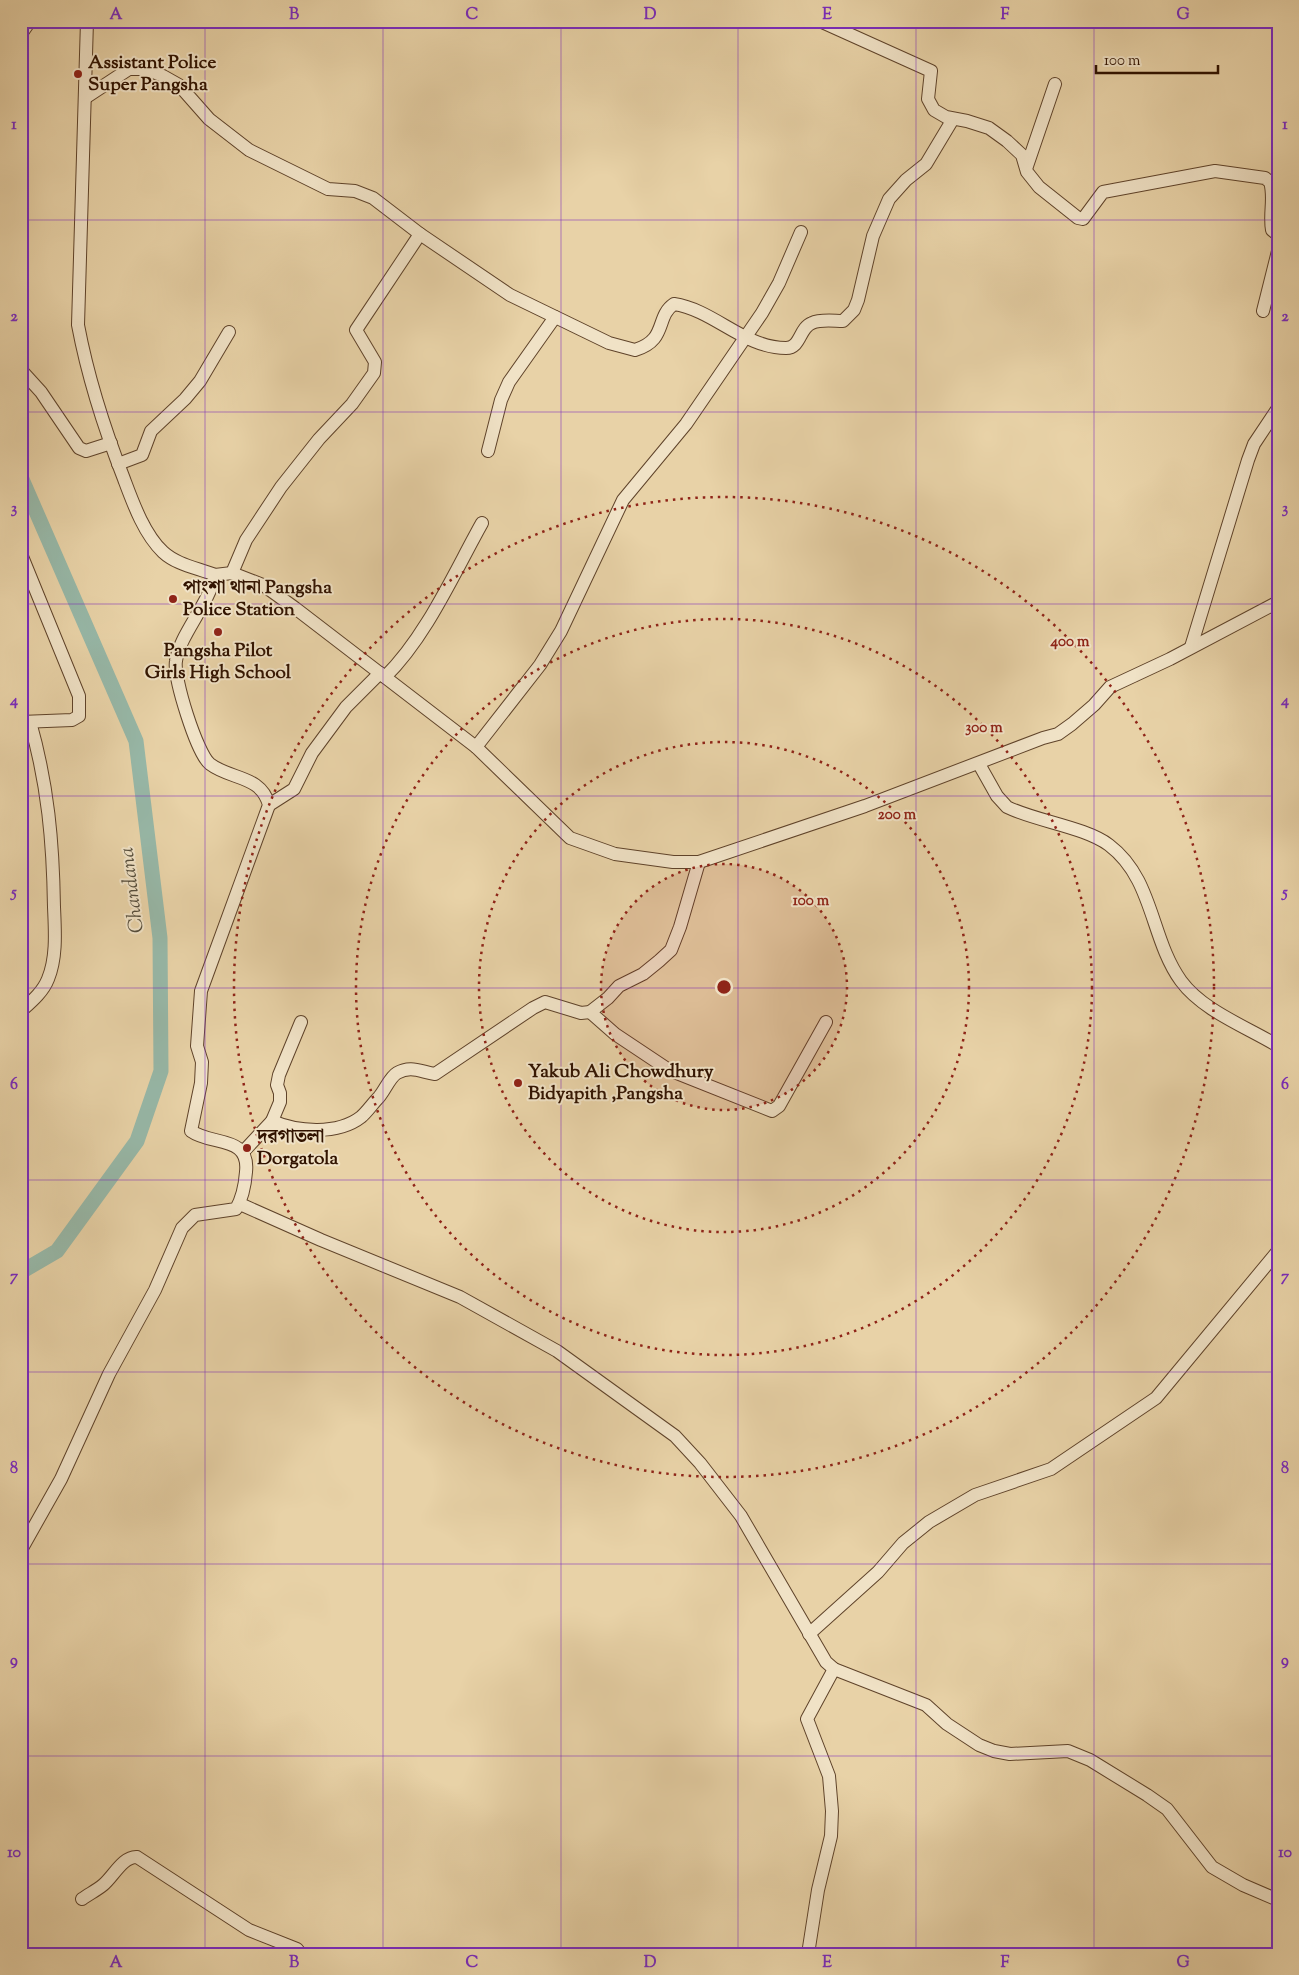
<svg xmlns="http://www.w3.org/2000/svg" width="1299" height="1975" font-family="'Sorts Mill Goudy','Noto Serif Bengali',serif">
  <style>
    .lines { fill: none; stroke-linecap: round; stroke-linejoin: round }
    .river { stroke: #97b8a8; stroke-width: 15 }
    .minor-casing { stroke: #5f432a; stroke-width: 14 }
    .minor { stroke: #f0e2c6; stroke-width: 12 }
    .grid { fill: none; stroke: #7b2cbf; stroke-width: 1; stroke-opacity: 0.55 }
    .ring { fill: none; stroke: #8f2418; stroke-width: 2.5; stroke-dasharray: 2.5 5 }
    .poi-dot { fill: #8f2418; stroke: #f0e2c6; stroke-width: 2 }
    .labels { text-anchor: middle; dominant-baseline: central; stroke-width: 4; stroke-linejoin: round; paint-order: stroke }
    .poi-label { font-size: 19px; font-weight: bold; fill: #311300; stroke: #f0e2c6; text-anchor: start }
    .water-label { font-size: 20px; font-style: italic; fill: #554d3b; stroke: #f0e2c6 }
    .centre { fill: #8f2418; stroke: #f0e2c6; stroke-width: 2.5 }
    .ring-label { font-size: 15px; text-anchor: middle; font-weight: bold; fill: #8f2418; stroke: #f0e2c6; stroke-width: 4; stroke-linejoin: round; paint-order: stroke }
    .neatline { fill: none; stroke: #7b2cbf; stroke-width: 2 }
    .grid-label { font-size: 16px; text-anchor: middle; font-weight: bold; fill: #7b2cbf }
  </style>
  <rect width="100%" height="100%" fill="#e8d2a7"/>
  <filter id="stains"><feTurbulence type="fractalNoise" baseFrequency=".004" numOctaves="4"/><feColorMatrix values="0 0 0 0 .2 0 0 0 0 .09 0 0 0 0 .02 0 0 0 .5 -.17"/></filter>
  <radialGradient id="worn" r=".72"><stop offset=".6" stop-color="#630" stop-opacity="0"/><stop offset="1" stop-color="#630" stop-opacity=".3"/></radialGradient>
  <g class="lines">
    <path class="river" d="M21,477L136,741L160,938L161,1071L137,1141L57,1251L21,1272"/>
    <defs>
      <g id="minor">
        <path d="M820,21L931,71L928,99L934,110L946,117L967,121L989,128L1007,141L1022,155L1027,172L1039,187L1078,218L1083,219L1103,192L1215,171L1265,178L1270,182C1275,197 1269,214 1272,230L1278,235"/>
        <path d="M21,34L30,21"/>
        <path d="M85,98L129,69H146L163,76L179,85L209,119L249,150L328,189L355,191L373,198L420,234L510,295L609,343L635,350C668,340 655,317 674,304C714,310 744,348 786,348C801,348 799,328 812,323C820,319 834,321 843,321L854,310L858,300L873,236L889,199L906,180L926,164L953,119"/>
        <path d="M1027,166L1055,84"/>
        <path d="M1263,311L1278,251"/>
        <path d="M21,370L41,392L79,448L86,451L111,443"/>
        <path d="M488,451L501,400L509,382L555,317"/>
        <path d="M118,464L142,455L151,431L185,399L200,381L229,332"/>
        <path d="M21,554L79,696V716L72,720L21,722"/>
        <path d="M232,573L246,540L281,487L319,439L352,404L374,373L375,362L356,330L420,234"/>
        <path d="M215,575L232,573L250,580L263,585L295,608L476,747L570,838L615,854L673,862H699L865,806L1043,738L1058,734L1072,724L1094,705L1110,687L1170,659L1278,602"/>
        <path d="M1191,647L1248,460L1254,444L1278,408"/>
        <path d="M385,677C426,637 454,573 482,523"/>
        <path d="M476,747L540,665L561,631L623,500L686,424L762,313L779,283L801,232"/>
        <path d="M979,764L997,796L1007,807C1035,821 1085,827 1109,845C1154,879 1150,938 1181,981C1203,1011 1247,1027 1278,1046"/>
        <path d="M269,805L294,789L312,753L346,707L380,673"/>
        <path d="M21,1011C31,1002 43,992 48,979C57,957 55,931 54,907C53,842 48,785 30,722"/>
        <path d="M590,1012L615,1034L669,1070L772,1111L779,1106L826,1022"/>
        <path d="M272,1121L280,1102V1093L277,1085L279,1075L301,1022"/>
        <path d="M243,1152L272,1121C297,1132 338,1135 361,1117C367,1112 373,1103 379,1097C385,1090 390,1077 397,1073C411,1065 421,1072 435,1074L533,1008L545,1002L581,1013L590,1012L608,998L619,986L643,974L659,961L671,950L680,927L699,862"/>
        <path d="M240,1204L321,1240L460,1297L557,1351L675,1436L700,1463L741,1516L826,1662L834,1669L926,1705L947,1724L979,1745L994,1751L1010,1754L1068,1751L1090,1760L1147,1795L1167,1809L1212,1867L1243,1885L1278,1900"/>
        <path d="M21,1550L61,1479L109,1374L155,1290L182,1228L195,1215L236,1209C243,1197 245,1185 246,1172C250,1135 212,1146 191,1131L201,1083L202,1062L197,1046L201,991L269,805C261,775 231,780 210,764C197,754 173,677 176,661C179,636 209,604 215,575C198,568 177,565 163,552C144,534 133,503 124,479C104,428 88,378 78,325L87,21"/>
        <path d="M809,1634L878,1572L903,1543L929,1522L975,1495L1051,1469L1156,1398L1278,1251"/>
        <path d="M82,1899C89,1894 97,1890 103,1885C113,1877 123,1856 137,1857L249,1930L297,1949L301,1954"/>
        <path d="M808,1954L818,1890L831,1836L832,1811L829,1776L807,1719L834,1669"/>
      </g>
    </defs>
    <use href="#minor" class="minor-casing"/>
    <use href="#minor" class="minor"/>
  </g>
  <path class="grid" d="M205,21V1954M383,21V1954M561,21V1954M738,21V1954M916,21V1954M1094,21V1954M21,220H1278M21,412H1278M21,604H1278M21,796H1278M21,988H1278M21,1180H1278M21,1372H1278M21,1564H1278M21,1756H1278"/>
  <circle cx="724" cy="987" r="123" fill="#8f2418" fill-opacity=".12"/>
  <g class="ring">
    <circle cx="724" cy="987" r="123"/>
    <circle cx="724" cy="987" r="245"/>
    <circle cx="724" cy="987" r="368"/>
    <circle cx="724" cy="987" r="490"/>
  </g>
  <g class="poi-dot">
    <circle cx="78" cy="74" r="5"/>
    <circle cx="173" cy="599" r="5"/>
    <circle cx="218" cy="632" r="5"/>
    <circle cx="518" cy="1083" r="5"/>
    <circle cx="247" cy="1148" r="5"/>
  </g>
  <g class="labels">
    <g class="poi-label">
      <text x="88" y="63">Assistant Police<tspan x="88" dy="22">Super Pangsha</tspan></text>
      <text x="183" y="588">পাংশা থানা Pangsha<tspan x="183" dy="22">Police Station</tspan></text>
      <text x="218" y="651" text-anchor="middle">Pangsha Pilot<tspan x="218" dy="22">Girls High School</tspan></text>
      <text x="528" y="1072">Yakub Ali Chowdhury<tspan x="528" dy="22">Bidyapith ,Pangsha</tspan></text>
      <text x="257" y="1137">দরগাতলা<tspan x="257" dy="22">Dorgatola</tspan></text>
    </g>
    <g class="water-label">
      <text transform="translate(133 890) rotate(-97)">Chandana</text>
    </g>
  </g>
  <circle cx="724" cy="987" r="8" class="centre"/>
  <g class="ring-label">
    <text x="1070" y="646">400 m</text>
    <text x="984" y="732">300 m</text>
    <text x="897" y="819">200 m</text>
    <text x="811" y="905">100 m</text>
  </g>
  <rect width="1299" height="1975" fill="none" stroke="#e8d2a7" stroke-width="55"/>
  <path d="M1096 65v8h122v-8" fill="none" stroke="#311300" stroke-width="2.5"/>
  <text x="1104" y="65" font-size="15" fill="#311300" stroke="#f0e2c6" stroke-width="4" paint-order="stroke">100 m</text>
  <rect x="28" y="28" width="1244" height="1920" class="neatline"/>
  <g class="grid-label">
    <text x="116" y="19">A</text>
    <text x="294" y="19">B</text>
    <text x="472" y="19">C</text>
    <text x="650" y="19">D</text>
    <text x="827" y="19">E</text>
    <text x="1005" y="19">F</text>
    <text x="1183" y="19">G</text>
    <text x="14" y="129">1</text>
    <text x="1285" y="129">1</text>
    <text x="14" y="321">2</text>
    <text x="1285" y="321">2</text>
    <text x="14" y="513">3</text>
    <text x="1285" y="513">3</text>
    <text x="14" y="705">4</text>
    <text x="1285" y="705">4</text>
    <text x="14" y="897">5</text>
    <text x="1285" y="897">5</text>
    <text x="14" y="1089">6</text>
    <text x="1285" y="1089">6</text>
    <text x="14" y="1281">7</text>
    <text x="1285" y="1281">7</text>
    <text x="14" y="1473">8</text>
    <text x="1285" y="1473">8</text>
    <text x="14" y="1665">9</text>
    <text x="1285" y="1665">9</text>
    <text x="14" y="1857">10</text>
    <text x="1285" y="1857">10</text>
    <text x="116" y="1967">A</text>
    <text x="294" y="1967">B</text>
    <text x="472" y="1967">C</text>
    <text x="650" y="1967">D</text>
    <text x="827" y="1967">E</text>
    <text x="1005" y="1967">F</text>
    <text x="1183" y="1967">G</text>
  </g>
  <rect width="100%" height="100%" filter="url(#stains)"/>
  <rect width="100%" height="100%" fill="url(#worn)"/>
</svg>
